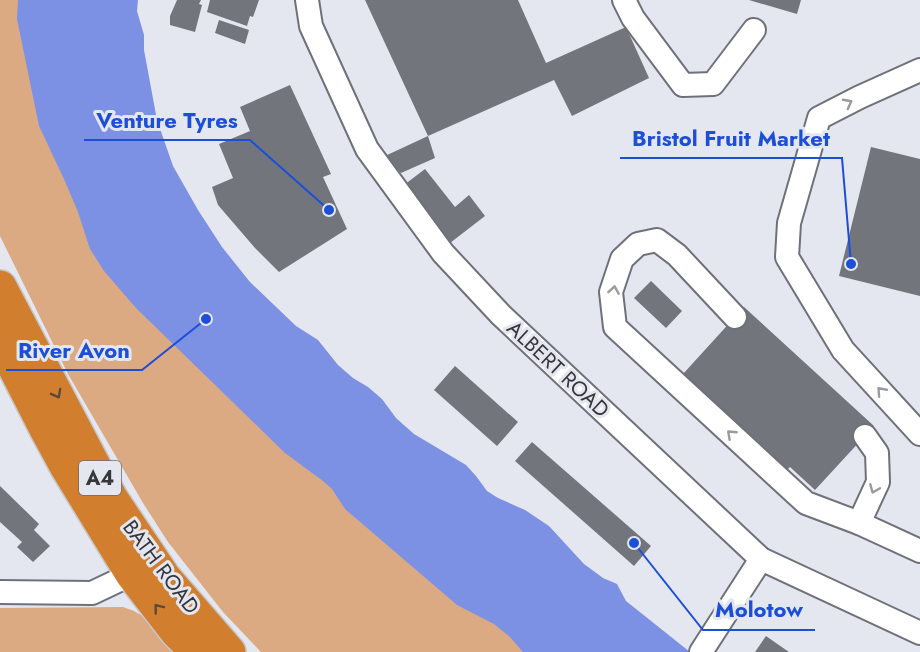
<svg xmlns="http://www.w3.org/2000/svg" width="920" height="652" font-family="Jost,sans-serif">
  <style>
    .green { fill: #dba982 }
    .water { fill: #7d91e4 }
    .building { fill: #73757d }
    .lines { fill: none; stroke-linecap: round; stroke-linejoin: round }
    .minor-casing { stroke: #6e7179; stroke-width: 26 }
    .highway-casing { stroke: #c7c7c8; stroke-width: 36 }
    .minor { stroke: #fff; stroke-width: 22 }
    .highway { stroke: #d27e2f; stroke-width: 33 }
    .oneway { stroke: #9a9b9d }
    .oneway2 { stroke: #5d4938 }
    .labels { text-anchor: middle; dominant-baseline: central; stroke-width: 6; stroke-linejoin: round; paint-order: stroke }
    .shield { fill: #e4e7f0; stroke: #6a6c71; stroke-width: 1.5 }
    .shield-label { font-size: 20px; font-weight: bold; fill: #36373b }
    .street-label { font-size: 21px; fill: #36373b; stroke: #e4e7f0 }
    .leader { fill: none; stroke: #1d4ed8; stroke-width: 2 }
    .callout-dot { fill: #1d4ed8; stroke: #e4e7f0; stroke-width: 2 }
    .callout-label { font-size: 22px; text-anchor: middle; font-weight: bold; fill: #1d4ed8; stroke: #e4e7f0; stroke-width: 6; stroke-linejoin: round; paint-order: stroke }
  </style>
  <rect width="100%" height="100%" fill="#e4e7f0"/>
  <g class="green">
    <path d="M0,0H60L69,79L573,652H261L223,612L168,542L143,503L68,374L0,236Z"/>
    <path d="M123,607L134,611L146,618L173,652H0V608Z"/>
  </g>
  <path class="water" d="M18,0H138L137,11L144,35V50L157,120L173,166L198,210L222,247L250,282L296,326L318,340L338,365L353,378L368,387L382,399L396,418L414,434L466,465L476,476L487,491L498,498L525,510L549,526L584,564L603,578L617,584L626,601L690,652H523L510,637L494,624L457,605L345,509L332,489L323,481L285,453L136,308L104,271L90,249L78,212L64,179L39,126L17,19Z"/>
  <g class="building">
    <path d="M177,0H201L199,4L202,5L195,32L170,25V16Z"/>
    <path d="M210,0H259L253,17L250,16L247,26L207,12Z"/>
    <path d="M365,0H518L546,63L626,27L649,78L572,116L554,80L428,136Z"/>
    <path d="M749,0H801L797,14Z"/>
    <path d="M219,20L249,30L245,44L215,33Z"/>
    <path d="M290,85L331,174L323,177L347,229L279,272L255,248L218,205L212,187L233,178L219,144L250,131L240,107Z"/>
    <path d="M428,136L435,158L401,173L385,156Z"/>
    <path d="M871,147L920,159V296L839,276Z"/>
    <path d="M425,169L455,207L469,195L485,216L450,243L404,185Z"/>
    <path d="M651,281L682,311L666,328L634,298Z"/>
    <path d="M744,307L874,426L815,490L790,467L787,470L683,374Z"/>
    <path d="M455,366L518,422L497,446L434,390Z"/>
    <path d="M532,442L651,546L634,566L515,461Z"/>
    <path d="M0,486L39,524L34,530L50,546L33,562L17,547L22,542L0,522Z"/>
    <path d="M766,636L776,643L789,652H755Z"/>
  </g>
  <g class="lines">
    <defs>
      <g id="minor">
        <path d="M307,0L311,26L367,149L443,253L501,315L761,559L920,633"/>
        <path d="M624,0L633,18L683,85L713,84L754,30"/>
        <path d="M920,70L860,97L819,118L789,223L787,257L843,350L920,434"/>
        <path d="M735,317L677,255L657,240L638,244L622,259L611,292L615,327L806,503L859,523L878,482L877,453L865,436"/>
        <path d="M859,523L920,551"/>
        <path d="M0,592L92,593L132,574"/>
        <path d="M701,652L761,559"/>
      </g>
      <g id="highway">
        <path d="M0,287L111,498L164,577L229,652"/>
        <path d="M0,339L47,431L66,466L132,574L176,631L197,652"/>
      </g>
    </defs>
    <use href="#minor" class="minor-casing"/>
    <use href="#highway" class="highway-casing"/>
    <use href="#minor" class="minor"/>
    <use href="#highway" class="highway"/>
  </g>
  <defs><path id="oneway-chevron" d="M-2-3.5L2.5 0L-2 3.5" fill="none" stroke-width="1.6" stroke-linecap="round" stroke-linejoin="round" transform="scale(1.5)"/></defs>
  <g class="oneway">
    <use href="#oneway-chevron" transform="translate(848 103) rotate(-28)"/>
    <use href="#oneway-chevron" transform="translate(614 290) rotate(-81)"/>
    <use href="#oneway-chevron" transform="translate(881 391) rotate(-132)"/>
    <use href="#oneway-chevron" transform="translate(731 434) rotate(-137)"/>
    <use href="#oneway-chevron" transform="translate(874 489) rotate(113)"/>
  </g>
  <g class="oneway2">
    <use href="#oneway-chevron" transform="translate(57 394) rotate(62)"/>
    <use href="#oneway-chevron" transform="translate(158 608) rotate(-128)"/>
  </g>
  <g class="labels">
    <rect class="shield" x="79" y="461" width="42" height="34" rx="4.5"/>
    <g class="shield-label">
      <text x="100" y="478">A4</text>
    </g>
    <g class="street-label">
      <text transform="translate(558 369) rotate(43)">ALBERT ROAD</text>
      <text transform="translate(161 567) rotate(53)">BATH ROAD</text>
    </g>
  </g>
  <path class="leader" d="M329 210L250 140H84M851 264L842 158H620M206 319L142 370H6M634 543L703 630H815"/>
  <g class="callout-dot">
    <circle cx="329" cy="210" r="6"/>
    <circle cx="851" cy="264" r="6"/>
    <circle cx="206" cy="319" r="6"/>
    <circle cx="634" cy="543" r="6"/>
  </g>
  <g class="callout-label">
    <text x="167" y="128">Venture Tyres</text>
    <text x="731" y="146">Bristol Fruit Market</text>
    <text x="74" y="358">River Avon</text>
    <text x="759" y="617">Molotow</text>
  </g>
</svg>
